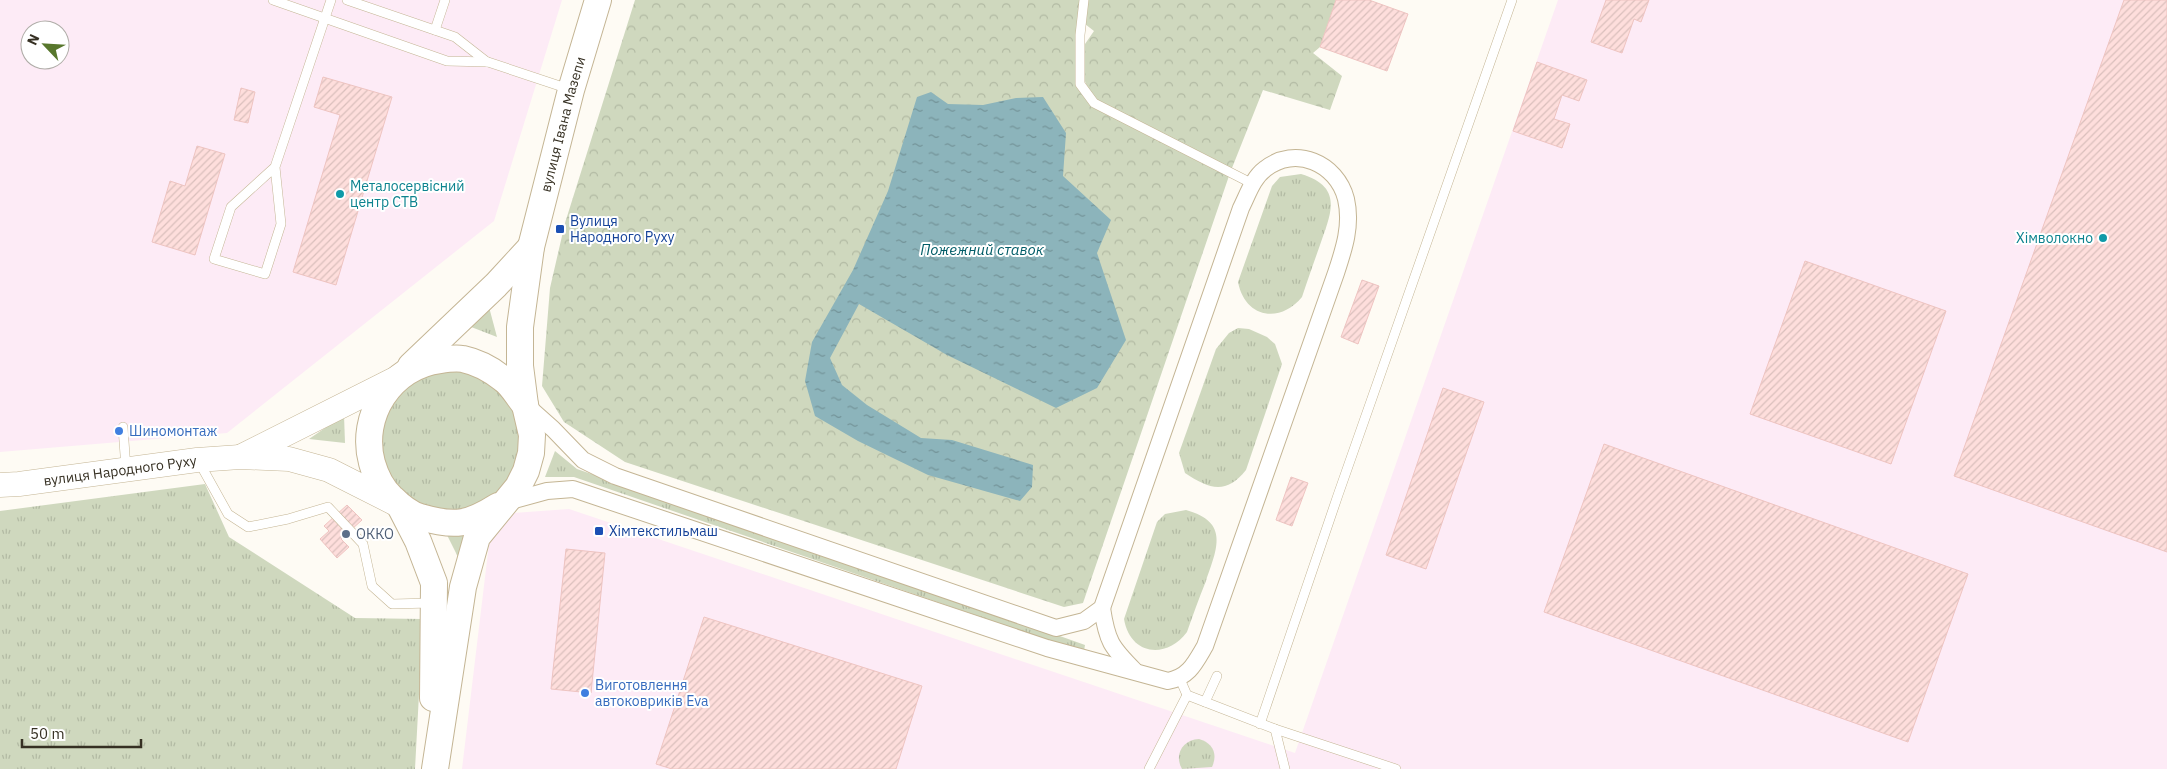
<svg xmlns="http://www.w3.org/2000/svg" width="2167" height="769" font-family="'IBM Plex Sans',sans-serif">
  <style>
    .industrial { fill: #fdebf6; fill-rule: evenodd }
    .grass { fill: url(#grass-tufts) }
    .forest { fill: url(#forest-crowns) }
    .water { fill: url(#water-ripples) }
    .building { fill: url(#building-hatch); stroke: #eec4c1 }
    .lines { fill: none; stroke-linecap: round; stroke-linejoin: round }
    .service-casing { stroke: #c4b594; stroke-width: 10 }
    .minor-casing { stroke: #c4b594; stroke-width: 18 }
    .secondary-casing { stroke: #c4b594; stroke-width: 25 }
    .primary-casing { stroke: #c4b594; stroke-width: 28 }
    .service { stroke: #fff; stroke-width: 9 }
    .minor { stroke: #fff; stroke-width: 16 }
    .secondary { stroke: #fff; stroke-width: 24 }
    .primary { stroke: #fff; stroke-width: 26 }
    .culture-dot { fill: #0f9aa8; stroke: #fff; stroke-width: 2 }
    .transit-dot { fill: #1a4fb4; stroke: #fff; stroke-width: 2 }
    .shop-dot { fill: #3f7fe0; stroke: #fff; stroke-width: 2 }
    .service-dot { fill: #5c6f8a; stroke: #fff; stroke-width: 2 }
    .labels { text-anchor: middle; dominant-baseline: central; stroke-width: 4; stroke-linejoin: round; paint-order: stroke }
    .street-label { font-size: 14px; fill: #363023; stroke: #fff }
    .culture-label { font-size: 14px; fill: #0d838f; stroke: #fff; text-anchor: start }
    .transit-label { font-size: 14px; fill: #164399; stroke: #fff; text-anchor: start }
    .shop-label { font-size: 14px; fill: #366cbe; stroke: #fff; text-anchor: start }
    .service-label { font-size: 14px; fill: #4e5e75; stroke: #fff; text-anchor: start }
    .water-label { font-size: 15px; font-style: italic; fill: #015c67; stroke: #fff }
  </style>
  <defs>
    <pattern id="grass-tufts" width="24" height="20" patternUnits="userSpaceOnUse" patternTransform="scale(1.25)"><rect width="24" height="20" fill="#cfd8be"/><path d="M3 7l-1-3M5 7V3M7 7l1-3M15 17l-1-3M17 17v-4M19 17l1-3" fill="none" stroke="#b2baa3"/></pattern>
    <pattern id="forest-crowns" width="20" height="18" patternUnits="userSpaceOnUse" patternTransform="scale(1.25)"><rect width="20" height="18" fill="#cfd8be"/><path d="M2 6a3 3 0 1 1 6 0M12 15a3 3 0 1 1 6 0" fill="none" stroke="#b2baa3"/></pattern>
    <pattern id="water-ripples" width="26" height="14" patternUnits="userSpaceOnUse" patternTransform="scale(1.25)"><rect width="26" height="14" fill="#8cb4bb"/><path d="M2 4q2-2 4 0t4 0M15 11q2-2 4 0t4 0" fill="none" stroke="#739398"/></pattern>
    <pattern id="building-hatch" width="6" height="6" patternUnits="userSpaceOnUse" patternTransform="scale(1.25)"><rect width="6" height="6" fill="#fededc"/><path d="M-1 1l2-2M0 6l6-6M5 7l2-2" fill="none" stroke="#dabfbc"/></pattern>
  </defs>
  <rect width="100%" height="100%" fill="#fefbf4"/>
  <g class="industrial">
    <path d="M0,0H562L494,221L227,433L0,452ZM30,30H60V60H30Z"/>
    <path d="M1558,0H2167V769H462L489,544L513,513L569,509L1295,753Z"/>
  </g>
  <g class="grass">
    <path d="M1301,174C1344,187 1331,213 1320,245C1314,262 1308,279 1302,297C1280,324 1245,318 1238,282L1272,186L1280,177Z"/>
    <path d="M489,307L497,337L466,325Z"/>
    <path d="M1238,328L1249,329L1267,337L1275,344L1282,364L1246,470C1226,495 1209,489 1185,473L1179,453L1216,349L1229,333Z"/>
    <circle cx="450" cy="441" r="71"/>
    <path d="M344,415L345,443L309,439Z"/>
    <path d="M555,451L577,469L1057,635L1085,645L1084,651L1077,650L574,477H545Z"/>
    <path d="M205,484L229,537L355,618L423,619L415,769H0V511Z"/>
    <path d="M1186,510C1230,522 1217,549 1206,581C1199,598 1193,615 1187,632C1166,660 1130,655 1124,619L1157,522L1165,514Z"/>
    <path d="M469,531L458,557L447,535Z"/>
    <path d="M1199,739C1213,743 1218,754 1212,767L1182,769C1174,755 1182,740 1199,739Z"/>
  </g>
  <path class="forest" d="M635,0H1084L1080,84L1093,100L1084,79L1085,44L1094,31L1085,24L1088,0H1336L1320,47L1313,53L1342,76L1330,110L1263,90L1230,173L1083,603L1064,607L625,462L564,422L542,386L550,288L565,223Z"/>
  <path class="water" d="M931,92L948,104L983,105L1016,98L1043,97L1066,133L1063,176L1111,220L1097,253L1126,340L1097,388L1056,408L947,355L859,304L830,358L842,385L867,405L921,438L952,440L1033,465L1032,487L1020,501L928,475L858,441L815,416L805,381L812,342L853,270L888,191L917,97Z"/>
  <g class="building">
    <path d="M1336,0H1369L1408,14L1387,71L1320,47Z"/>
    <path d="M1606,0H1649L1641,22L1634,19L1622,53L1591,42Z"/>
    <path d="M2124,0H2167V552L1954,476Z"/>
    <path d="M1537,62L1587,80L1579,101L1562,95L1554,119L1570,124L1562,148L1513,131Z"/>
    <path d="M323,77L392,97L336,285L293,272L340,115L314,107Z"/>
    <path d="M241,88L255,92L248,123L234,120Z"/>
    <path d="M197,146L225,154L195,255L152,242L170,181L185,186Z"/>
    <path d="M1805,261L1946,311L1891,464L1750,414Z"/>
    <path d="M1362,280L1379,286L1358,344L1341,337Z"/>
    <path d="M1443,388L1484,402L1426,569L1386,555Z"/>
    <path d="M1604,444L1968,574L1908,742L1544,612Z"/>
    <path d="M1291,477L1308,483L1292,526L1276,520Z"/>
    <path d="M347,505L362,520L341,539L349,547L337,558L320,539L329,531L324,526Z"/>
    <path d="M566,549L605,553L591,693L551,689Z"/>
    <path d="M704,617L922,686L896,769H672L656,764Z"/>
  </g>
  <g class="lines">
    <defs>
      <g id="service">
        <path d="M273,0L447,61L488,62L569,89"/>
        <path d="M347,0L455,37L487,62"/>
        <path d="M1084,0L1080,35V84L1094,103L1253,184"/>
        <path d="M435,30L445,0"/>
        <path d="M275,167L231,207L214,259L265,274L281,224L275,167L331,0"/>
        <path d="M123,427L126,469"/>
        <path d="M199,462L228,514L248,527L288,519L328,507L363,544L372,586L392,604L431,603"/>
        <path d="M1180,679L1187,695L1275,729L1396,769"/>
        <path d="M1205,702L1217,676"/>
        <path d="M1260,724L1338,495L1512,0"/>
        <path d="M1275,729L1285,769"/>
        <path d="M1149,769L1187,695"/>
      </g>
      <g id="minor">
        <path d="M507,502L547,491L573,489L1047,648L1168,681C1189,677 1195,663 1205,646L1336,273C1344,249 1352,225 1346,199C1337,163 1295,145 1265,169C1253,178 1248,194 1241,208L1102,608L1084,621L1056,628L615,476L583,460L553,429L526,405"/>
        <path d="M1102,608C1107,641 1111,647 1134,670"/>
      </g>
      <g id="secondary">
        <path d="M242,456L399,377"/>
        <path id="s1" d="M0,485L19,484L197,460L240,457L289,459L329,470L398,505"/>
      </g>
      <g id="primary">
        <path d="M411,366L496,285L531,247"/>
        <path d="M400,506L418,541L434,583L433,698"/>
        <path d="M498,506C468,525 455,527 420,517C409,514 400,506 392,498C381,488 376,477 372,463C359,416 391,366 440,360C447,359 456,358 463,359C477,362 492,370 503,379C512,385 518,397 525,405"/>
        <path id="s2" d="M435,769L463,587L477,537L518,487L526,471L531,453L532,435L525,405L520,366V327L531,247L571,90L598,0"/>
      </g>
    </defs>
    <use href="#service" class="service-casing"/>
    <use href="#minor" class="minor-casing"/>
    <use href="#secondary" class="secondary-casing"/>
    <use href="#primary" class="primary-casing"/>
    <use href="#service" class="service"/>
    <use href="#minor" class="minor"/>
    <use href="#secondary" class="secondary"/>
    <use href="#primary" class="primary"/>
  </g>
  <g class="culture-dot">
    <circle cx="340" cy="194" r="5"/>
    <circle cx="2103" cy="238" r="5"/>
  </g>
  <g class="transit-dot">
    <rect x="555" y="224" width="10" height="10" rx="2.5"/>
    <rect x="594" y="526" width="10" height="10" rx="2.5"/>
  </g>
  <g class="shop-dot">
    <circle cx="119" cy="431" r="5"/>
    <circle cx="585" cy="693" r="5"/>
  </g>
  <circle class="service-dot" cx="346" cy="534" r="5"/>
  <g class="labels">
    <g class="street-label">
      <text stroke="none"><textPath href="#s2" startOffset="672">вулиця Івана Мазепи</textPath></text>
      <text stroke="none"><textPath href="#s1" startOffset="121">вулиця Народного Руху</textPath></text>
    </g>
    <g class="culture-label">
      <text x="350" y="186">Металосервісний<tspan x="350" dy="16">центр СТВ</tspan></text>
      <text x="2093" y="238" text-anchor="end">Хімволокно</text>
    </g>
    <g class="transit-label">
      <text x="570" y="221">Вулиця<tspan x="570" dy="16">Народного Руху</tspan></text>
      <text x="609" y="531">Хімтекстильмаш</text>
    </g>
    <g class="shop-label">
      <text x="129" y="431">Шиномонтаж</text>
      <text x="595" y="685">Виготовлення<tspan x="595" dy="16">автоковриків Eva</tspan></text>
    </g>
    <g class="service-label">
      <text x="356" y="534">ОККО</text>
    </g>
    <g class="water-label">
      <text x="982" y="249">Пожежний ставок</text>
    </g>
  </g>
  <g transform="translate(45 45) rotate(295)"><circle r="24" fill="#ffffff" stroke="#afaca7"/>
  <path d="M0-4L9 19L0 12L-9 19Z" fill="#58772d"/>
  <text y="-8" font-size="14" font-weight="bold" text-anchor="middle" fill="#363023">N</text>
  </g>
  <path d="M22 739v8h119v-8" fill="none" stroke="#363023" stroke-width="2.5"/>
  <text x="30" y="739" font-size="15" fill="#363023" stroke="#ffffff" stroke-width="4" paint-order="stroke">50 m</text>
</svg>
